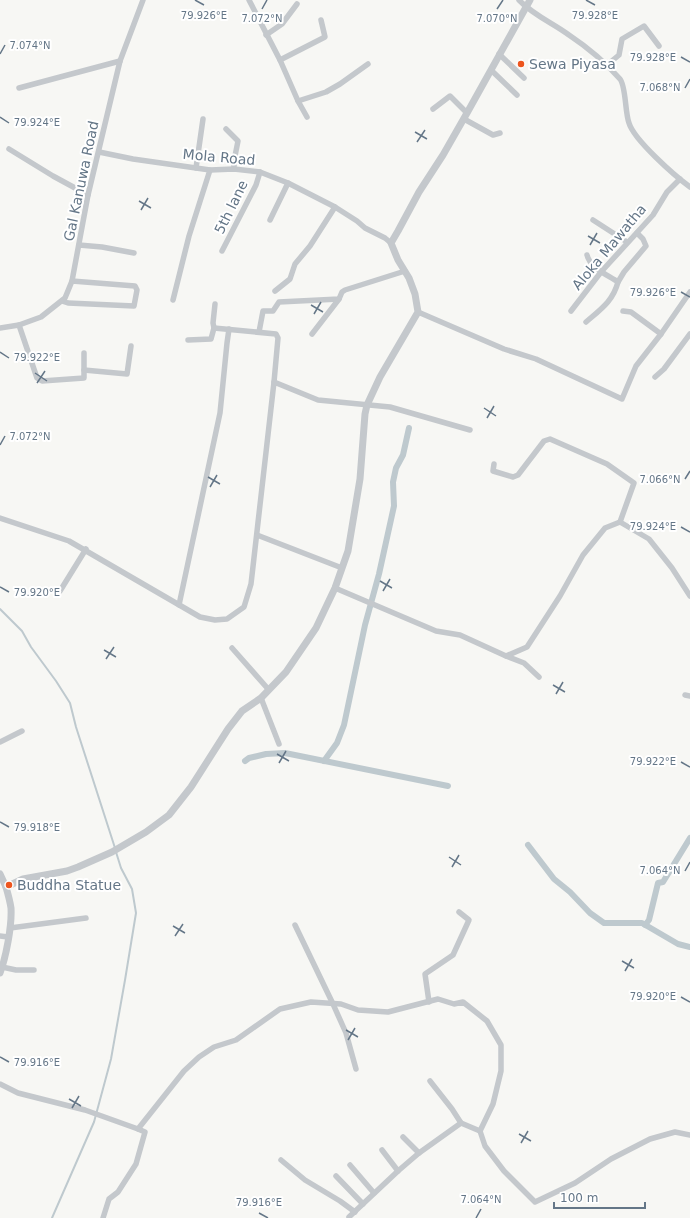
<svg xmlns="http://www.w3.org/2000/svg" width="690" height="1218" font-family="'DejaVu Sans',sans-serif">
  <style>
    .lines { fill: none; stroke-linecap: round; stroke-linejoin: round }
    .stream { stroke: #bec9ce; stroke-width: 2 }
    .canal { stroke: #bec9ce; stroke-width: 6 }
    .minor { stroke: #c4c8cc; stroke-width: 5.5 }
    .tertiary { stroke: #c4c8cc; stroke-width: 7 }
    .ticks { fill: none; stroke: #647687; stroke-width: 1.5 }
    .poi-dot { fill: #ed551e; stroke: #fff; stroke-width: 1.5 }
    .labels { text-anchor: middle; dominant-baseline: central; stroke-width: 4; stroke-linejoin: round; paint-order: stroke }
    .poi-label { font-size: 14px; fill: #647687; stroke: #fff; text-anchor: start }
    .street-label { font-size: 14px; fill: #647687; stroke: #fff }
    .ticks-label { font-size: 10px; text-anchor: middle; fill: #647687; stroke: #fff; stroke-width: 4; stroke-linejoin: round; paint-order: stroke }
  </style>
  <rect width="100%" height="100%" fill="#f7f7f4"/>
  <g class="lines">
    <g class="stream">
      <path d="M0,609L22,631L31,647L56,681L70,703L76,727L115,848"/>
      <path d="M52,1218L94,1122L111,1059L125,980L136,913L132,889L121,868L116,852"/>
    </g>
    <g class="canal">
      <path d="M245,761L249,758L266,754L285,753L448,786"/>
      <path d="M324,761L337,743L344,725L365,625L379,574L394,506L393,482L396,468L403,455L409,428"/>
      <path d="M528,845L554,879L570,892L590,913L604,923H642L678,944L690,947"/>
      <path d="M645,925L649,920L658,883L663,882L690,838"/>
    </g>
    <g class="minor">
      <path d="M249,0L280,60L298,101L326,92L340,84L368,64"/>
      <path d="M519,0C533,15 553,23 569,35C587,47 606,63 620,79C626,86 625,113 629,123C634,140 675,176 690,187"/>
      <path d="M266,35L282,24L297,4"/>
      <path d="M499,54L524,78"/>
      <path d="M280,60L325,37L321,20"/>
      <path d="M607,65L619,55L622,39L644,26L659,46"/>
      <path d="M491,70L517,95"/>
      <path d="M19,88L120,61"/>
      <path d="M298,101L307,117"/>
      <path d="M433,109L450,96L467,113"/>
      <path d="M464,119L493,135L500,133"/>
      <path d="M226,129L238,141L234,161V169"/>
      <path d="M9,149L53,176L88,195"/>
      <path d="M99,152L133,159L210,170L234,169L260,172L288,183L335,207L357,221L365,228L385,238L391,243"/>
      <path d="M196,168L203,119"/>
      <path d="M270,220L288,183"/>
      <path d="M593,220L627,242"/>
      <path d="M79,245L102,247L134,253"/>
      <path d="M222,251L256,185L260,172"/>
      <path d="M587,255C590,268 608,275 618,282L624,272L646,246L643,239L637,233"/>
      <path d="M275,291L290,279L295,264L310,246L335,207"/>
      <path d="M173,300L189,236L210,170"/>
      <path d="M62,301L68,303L134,306L137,290L135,286L72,281"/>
      <path d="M571,311L601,272L653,215L667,192L680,179"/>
      <path d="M623,311L631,312L661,334"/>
      <path d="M418,312L504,349L536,359L622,399L636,366L661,334L690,292"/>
      <path d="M586,322C601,309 613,301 618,282"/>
      <path d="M19,325L37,378L42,381L84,378V353"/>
      <path d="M0,328L19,325L41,317L65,298L72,281L88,195L120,61L143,0"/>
      <path d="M214,328L213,323L215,304"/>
      <path d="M259,332L263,311H273L279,302L339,299L342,292L345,290L405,271"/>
      <path d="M312,334L339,299"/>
      <path d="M188,340L211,339L214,328L276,334L278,338L274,382"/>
      <path d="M84,370L127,374L131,346"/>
      <path d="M655,377L664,369L690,334"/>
      <path d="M494,464L493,471L513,477L518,475L544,441L550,439L607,464L634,483L620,522"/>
      <path d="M0,518L69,541L200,617L215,620L227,619L244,607L251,584L274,382L318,400L390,407L470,430"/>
      <path d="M257,535L342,568"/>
      <path d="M335,588L436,631L460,635L506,656L527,647L560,596L583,555L605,528L620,522L649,539L672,568L690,596"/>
      <path d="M60,591L86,549"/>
      <path d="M179,605L220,413L227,343L229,329"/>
      <path d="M232,648L269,690"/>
      <path d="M506,656L524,663L539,677"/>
      <path d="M685,695L690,696"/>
      <path d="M261,698L279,744"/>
      <path d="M0,742L22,731"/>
      <path d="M295,925L333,1004L346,1033L356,1069"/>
      <path d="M10,928L86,918"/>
      <path d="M0,936L8,937"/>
      <path d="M2,967L16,970H34"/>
      <path d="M429,1002L425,974L453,955L469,920L459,912"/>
      <path d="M430,1081L452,1109L461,1123L480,1131"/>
      <path d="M0,1084L18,1093L85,1110L138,1129L184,1071L199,1057L214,1047L236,1040L280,1009L311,1002L341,1004L358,1010L388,1012L438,999L454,1004L463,1002L487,1021L501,1045V1071L493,1104L480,1131L485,1146L504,1171L535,1202L575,1183L611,1159L650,1139L675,1132L690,1135"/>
      <path d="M403,1137L419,1153"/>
      <path d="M382,1150L398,1171"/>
      <path d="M281,1160L305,1180L340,1201L355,1212"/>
      <path d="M350,1165L374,1193"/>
      <path d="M336,1176L363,1204"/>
      <path d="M349,1217L398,1171L419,1153L461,1123"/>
      <path d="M103,1218L109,1199L118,1192L136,1164L145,1132L138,1129"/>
    </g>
    <g class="tertiary">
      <path d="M0,874L6,887"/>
      <path d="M0,973C6,957 12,926 11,908C10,901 8,894 6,887L23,879L67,871L78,867L112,852L146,832L169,815L191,787L228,729L242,711L261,698L286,672L316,628L335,588L348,551L360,479L365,414L367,405L380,377L418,312L415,294L409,278L398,260L391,243L398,231L419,192L443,155L467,113L530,0"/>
    </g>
  </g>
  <path class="ticks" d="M195,0L204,5M586,0L595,5M262,9L267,0M497,9L503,0M0,54L5,45M681,57L690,62M685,88L690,79M0,117L9,123M415,132L427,139M417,142L425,130M139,201L151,208M141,210L148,198M588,236L600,243M590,245L597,233M681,292L690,297M311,305L323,312M314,314L321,302M0,352L9,358M35,373L47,381M37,383L45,371M484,408L496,416M487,418L494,406M0,445L5,436M208,477L220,484M685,479L690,471M210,487L217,475M681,527L690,532M380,581L392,588M0,587L9,592M383,591L390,579M104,650L116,657M106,659L114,647M553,685L565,692M556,694L563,682M277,754L289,761M681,762L690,767M279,763L286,751M0,822L9,827M449,857L461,865M452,867L459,855M685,871L690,862M173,926L185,933M175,936L183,924M622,961L634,968M625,971L632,959M681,997L690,1002M346,1030L358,1037M348,1040L355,1028M0,1057L9,1062M69,1099L81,1106M72,1108L79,1096M519,1134L531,1141M521,1143L528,1131M259,1213L268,1218M476,1218L481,1209"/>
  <g class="poi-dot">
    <circle cx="521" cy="64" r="4"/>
    <circle cx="9" cy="885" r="4"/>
  </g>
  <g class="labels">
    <g class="poi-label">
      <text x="529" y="64">Sewa Piyasa</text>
      <text x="17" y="885">Buddha Statue</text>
    </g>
    <g class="street-label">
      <text transform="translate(219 157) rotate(5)">Mola Road</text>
      <text transform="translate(81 181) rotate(-78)">Gal Kanuwa Road</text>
      <text transform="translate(231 207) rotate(-64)">5th lane</text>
      <text transform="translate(609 247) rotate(-50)">Aloka Mawatha</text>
    </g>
  </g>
  <g class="ticks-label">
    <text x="204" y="19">79.926°E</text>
    <text x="595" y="19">79.928°E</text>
    <text x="262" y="22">7.072°N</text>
    <text x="497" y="22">7.070°N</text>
    <text x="30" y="49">7.074°N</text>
    <text x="653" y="61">79.928°E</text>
    <text x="660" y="91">7.068°N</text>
    <text x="37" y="126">79.924°E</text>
    <text x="653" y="296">79.926°E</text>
    <text x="37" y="361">79.922°E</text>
    <text x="30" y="440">7.072°N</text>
    <text x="660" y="483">7.066°N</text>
    <text x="653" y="530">79.924°E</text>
    <text x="37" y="596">79.920°E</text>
    <text x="653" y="765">79.922°E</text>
    <text x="37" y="831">79.918°E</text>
    <text x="660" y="874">7.064°N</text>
    <text x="653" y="1000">79.920°E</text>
    <text x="37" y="1066">79.916°E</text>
    <text x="481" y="1203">7.064°N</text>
    <text x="259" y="1206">79.916°E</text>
  </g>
  <path d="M554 1202v6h91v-6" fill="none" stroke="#647687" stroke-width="2"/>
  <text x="560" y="1202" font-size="12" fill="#647687" stroke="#ffffff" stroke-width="3" paint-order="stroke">100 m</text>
</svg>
